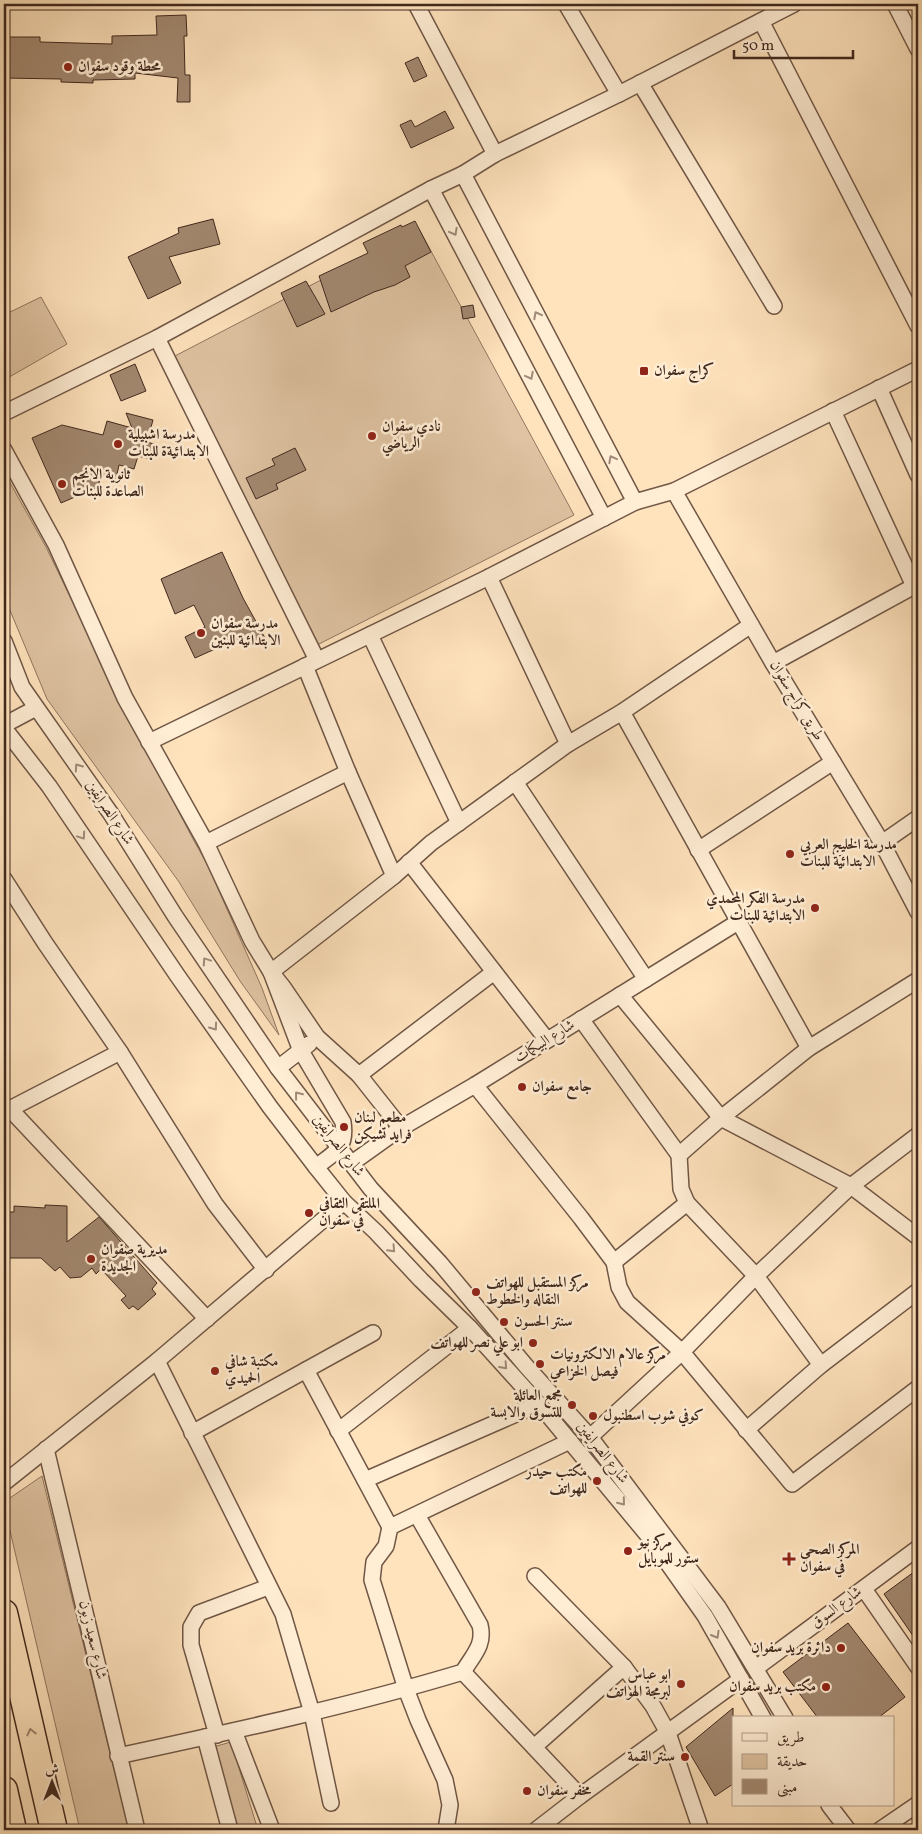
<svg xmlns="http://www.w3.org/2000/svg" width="922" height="1834" font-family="Vollkorn,Amiri,serif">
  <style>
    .green { fill: #dfc3a2; stroke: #907660 }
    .building { fill: #a38971; stroke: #40281e }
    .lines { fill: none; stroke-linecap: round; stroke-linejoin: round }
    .minor-casing { stroke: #705746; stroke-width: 18 }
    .trunk-casing { stroke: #40281e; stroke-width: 29 }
    .minor { stroke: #ffedd4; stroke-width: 15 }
    .trunk { stroke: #ffe3bd; stroke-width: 26 }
    .oneway { stroke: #a08a79 }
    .oneway2 { stroke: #a0866e }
    .poi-dot { fill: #8f2418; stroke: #ffedd4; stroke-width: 2 }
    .labels { text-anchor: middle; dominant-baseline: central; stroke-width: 5; stroke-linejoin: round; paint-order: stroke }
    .poi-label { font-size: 15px; font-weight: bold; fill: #40281e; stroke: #ffedd4; text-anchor: start }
    .street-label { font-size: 15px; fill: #40281e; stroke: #ffedd4 }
  </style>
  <rect width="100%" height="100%" fill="#ffe3bd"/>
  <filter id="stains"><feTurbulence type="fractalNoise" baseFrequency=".004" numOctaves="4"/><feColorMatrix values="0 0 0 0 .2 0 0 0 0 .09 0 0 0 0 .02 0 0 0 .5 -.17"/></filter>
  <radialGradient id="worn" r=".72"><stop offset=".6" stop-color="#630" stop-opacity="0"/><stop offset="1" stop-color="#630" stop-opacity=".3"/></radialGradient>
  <g class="green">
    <path d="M419,229L574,515L317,645L173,357Z"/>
    <path d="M41,297L67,344L4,380V315Z"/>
    <path d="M4,472L46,547L120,700L193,839L207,864L262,988L279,1035L240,981L179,882L47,699L4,596Z"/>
    <path d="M42,1476L129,1830H80L4,1505V1502Z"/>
    <path d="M231,1742L258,1830H233L213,1747Z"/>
  </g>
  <g class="building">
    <path d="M186,15L187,36H184L185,75H190V102H177L178,78L135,73V79L93,80V83L61,82V79L4,78V37H40V42L112,44V36L157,35L156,16Z"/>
    <path d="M418,57L427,76L414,82L405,63Z"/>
    <path d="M445,111L454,128L411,148L400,125L411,120L415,127Z"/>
    <path d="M213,219L220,244L169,257L181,283L148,299L128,257L179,233L178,228Z"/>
    <path d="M415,221L431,252L405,266L410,277L395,285L374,292L331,312L319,276L368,253L363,243L401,225L402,227Z"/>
    <path d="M306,281L325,314L297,327L281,293Z"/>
    <path d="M473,305L475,317L463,319L461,307Z"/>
    <path d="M135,364L146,391L121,401L110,375Z"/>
    <path d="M126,413L153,420L147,442L157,445L153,460L138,456L134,469L119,465L116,479L101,475L98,487L61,503L32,438L62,425L103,435L107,421L132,428Z"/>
    <path d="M295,448L306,470L276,484L278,489L256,499L246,478L275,465L272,459Z"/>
    <path d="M222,552L243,598L265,638L247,647L242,637L195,658L185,637L205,627L194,605L175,614L161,579Z"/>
    <path d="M45,1205L67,1206V1242L99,1217L157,1283L152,1289L156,1294L138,1310L133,1306L129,1309L121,1300L126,1296L101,1269L96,1274L92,1268L81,1277L70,1278L60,1267L55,1271L41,1258H4L6,1212H14V1206L45,1208Z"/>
    <path d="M918,1569V1643L884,1594Z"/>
    <path d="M848,1623L905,1697L878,1718H818L783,1672Z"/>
    <path d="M733,1708V1784L715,1796L686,1747Z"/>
  </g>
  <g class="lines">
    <defs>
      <g id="minor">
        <path d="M416,4L495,154"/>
        <path d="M566,4L619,94"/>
        <path d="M895,4L918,49"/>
        <path d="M761,21L918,326"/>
        <path d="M640,83L774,306"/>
        <path d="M463,174L635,502"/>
        <path d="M431,189L604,518"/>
        <path d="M157,338L317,660"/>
        <path d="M879,388L918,475"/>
        <path d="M833,411L914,586"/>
        <path d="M4,413L157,338L431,189L463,174L495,154L619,94L794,4"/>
        <path d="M4,450L56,545L125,698L206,843L252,941L271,972L283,987L317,1037L359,1075L494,972"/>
        <path d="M674,491L773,663L882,843L918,912"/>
        <path d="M489,577L568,744"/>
        <path d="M370,635L459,823"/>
        <path d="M4,641L22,687L111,814L175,916L278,1068L371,1189L440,1263L526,1366L590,1437L718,1607L785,1718"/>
        <path d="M773,663L918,584"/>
        <path d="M305,666L348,772L394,876"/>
        <path d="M622,712L809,1048"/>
        <path d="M4,725L36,708"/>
        <path d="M4,728L49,786L177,975L270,1107L316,1167L344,1202L376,1232L421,1280L470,1328L544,1410L650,1538L705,1616L763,1718"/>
        <path d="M149,742L489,577L635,502L674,491L918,369"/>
        <path d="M515,782L646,979"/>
        <path d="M206,843L348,772"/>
        <path d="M882,843L918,818"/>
        <path d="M698,850L833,762"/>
        <path d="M409,862L547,1040"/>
        <path d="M4,879L45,943L120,1052L215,1204L266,1270"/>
        <path d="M620,995L721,1118L851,1186L918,1237"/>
        <path d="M581,1019L679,1155L681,1189L687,1203L756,1276L821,1365"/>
        <path d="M278,1068L309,1044"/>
        <path d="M359,1075L401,1128"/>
        <path d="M475,1085L581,1218L614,1262L619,1287L627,1302L682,1352L792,1484L918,1388"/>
        <path d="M10,1109L207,1319"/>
        <path d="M4,1112L120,1052"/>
        <path d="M679,1155L721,1118L809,1048L918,980"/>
        <path d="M352,1163L401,1128L475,1085L738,922"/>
        <path d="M316,1167C335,1152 347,1149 343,1122L301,1051L271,972L394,876L431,843L568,744L622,712L751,625"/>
        <path d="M614,1262L687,1203"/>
        <path d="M157,1361L283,1614L312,1713L331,1803"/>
        <path d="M306,1370L390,1527"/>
        <path d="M746,1430L821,1365L918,1291"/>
        <path d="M338,1431L470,1328"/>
        <path d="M192,1433L373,1333"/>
        <path d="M590,1437L682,1352L756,1276L851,1186L918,1135"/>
        <path d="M46,1449L137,1830"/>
        <path d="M365,1480L539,1404"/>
        <path d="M4,1483L157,1361L344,1202"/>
        <path d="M535,1576L624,1667L653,1706L668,1733L701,1830"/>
        <path d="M864,1589L918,1667"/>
        <path d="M756,1668L918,1548"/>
        <path d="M463,1672L580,1796"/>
        <path d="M234,1731L272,1830"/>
        <path d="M217,1735L191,1645V1627L199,1613L268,1587"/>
        <path d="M205,1737L230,1830"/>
        <path d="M534,1747L624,1667"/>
        <path d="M118,1756C234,1731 350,1706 463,1672C473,1655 485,1645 480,1625L417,1515"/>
        <path d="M829,1805L848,1830"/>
        <path d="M446,1830L450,1805L445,1780L418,1720L406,1689L372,1580L374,1562L386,1546L390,1527L570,1441"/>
        <path d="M536,1830L580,1796L741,1679"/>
        <path d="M880,1830L918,1804"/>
      </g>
      <g id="trunk">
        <path d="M4,1613L54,1830"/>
        <path d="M4,1790L13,1830"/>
      </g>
    </defs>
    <use href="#minor" class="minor-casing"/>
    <use href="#trunk" class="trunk-casing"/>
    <use href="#minor" class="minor"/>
    <use href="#trunk" class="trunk"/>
  </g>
  <defs><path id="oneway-chevron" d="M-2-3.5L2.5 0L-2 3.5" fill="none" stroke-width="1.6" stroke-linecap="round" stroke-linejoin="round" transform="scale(1.25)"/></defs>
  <g class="oneway">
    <use href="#oneway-chevron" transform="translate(454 232) rotate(62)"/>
    <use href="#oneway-chevron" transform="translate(537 315) rotate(-118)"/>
    <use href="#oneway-chevron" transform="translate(530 376) rotate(62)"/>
    <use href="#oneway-chevron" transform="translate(612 459) rotate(-118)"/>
    <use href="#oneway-chevron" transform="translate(78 767) rotate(-125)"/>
    <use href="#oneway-chevron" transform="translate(82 836) rotate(56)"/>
    <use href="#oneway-chevron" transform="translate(206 961) rotate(-124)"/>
    <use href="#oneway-chevron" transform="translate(214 1027) rotate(54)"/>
    <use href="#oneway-chevron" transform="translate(298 1095) rotate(-128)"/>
    <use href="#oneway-chevron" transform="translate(392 1249) rotate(47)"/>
    <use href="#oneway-chevron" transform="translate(504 1366) rotate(48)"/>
    <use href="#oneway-chevron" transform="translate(622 1502) rotate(51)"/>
    <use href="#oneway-chevron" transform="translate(716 1635) rotate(60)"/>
  </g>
  <use class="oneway2" href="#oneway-chevron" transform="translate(31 1732) rotate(-103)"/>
  <g class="poi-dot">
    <circle cx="68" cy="67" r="5"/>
    <rect x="639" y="366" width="10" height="10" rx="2.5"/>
    <circle cx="372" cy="436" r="5"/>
    <circle cx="118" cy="444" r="5"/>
    <circle cx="62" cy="484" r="5"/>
    <circle cx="201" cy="633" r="5"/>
    <circle cx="790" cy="854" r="5"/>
    <circle cx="815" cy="908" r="5"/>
    <circle cx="522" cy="1087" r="5"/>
    <circle cx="344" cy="1127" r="5"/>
    <circle cx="309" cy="1213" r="5"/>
    <circle cx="91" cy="1259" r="5"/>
    <circle cx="476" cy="1292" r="5"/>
    <circle cx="504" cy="1322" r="5"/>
    <circle cx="533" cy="1343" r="5"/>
    <circle cx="540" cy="1364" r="5"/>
    <circle cx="215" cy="1371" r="5"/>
    <circle cx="572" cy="1405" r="5"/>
    <circle cx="593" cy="1416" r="5"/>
    <circle cx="597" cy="1481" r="5"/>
    <circle cx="628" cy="1551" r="5"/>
    <path d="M786.5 1551.5h5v5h5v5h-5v5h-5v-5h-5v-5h5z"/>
    <circle cx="841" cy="1648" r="5"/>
    <circle cx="681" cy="1684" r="5"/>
    <circle cx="826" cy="1687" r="5"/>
    <circle cx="685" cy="1757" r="5"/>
    <circle cx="527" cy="1791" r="5"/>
  </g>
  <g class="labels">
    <g class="poi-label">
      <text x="78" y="67">محطة وقود سفوان</text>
      <text x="654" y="371">كراج سفوان</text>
      <text x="382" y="427">نادي سفوان<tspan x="382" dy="17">الرياضي</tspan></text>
      <text x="128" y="435">مدرسة اشبيلية<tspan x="128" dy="17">الابتدائيةة للبنات</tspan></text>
      <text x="72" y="475">ثانوية الانجم<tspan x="72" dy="17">الصاعدة للبنات</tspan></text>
      <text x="211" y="624">مدرسة سفوان<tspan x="211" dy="17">الابتدائية للبنين</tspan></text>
      <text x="800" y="845">مدرسة الخليج العربي<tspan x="800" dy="17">الابتدائية للبنات</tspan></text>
      <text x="805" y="899" text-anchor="end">مدرسة الفكر المحمدي<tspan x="805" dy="17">الابتدائية للبنات</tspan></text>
      <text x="532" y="1087">جامع سفوان</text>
      <text x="354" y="1118">مطعم لبنان<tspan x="354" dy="17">فرايد تشيكن</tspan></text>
      <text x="319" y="1204">الملتقى الثقافي<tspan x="319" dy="17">في سفوان</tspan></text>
      <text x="101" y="1250">مديرية صفوان<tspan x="101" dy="17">الجديدة</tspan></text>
      <text x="486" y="1283">مركز المستقبل للهواتف<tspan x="486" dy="17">النقاله والخطوط</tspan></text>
      <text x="514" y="1322">سنتر الحسون</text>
      <text x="523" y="1343" text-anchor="end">ابو علي نصر للهواتف</text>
      <text x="550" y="1355">مركز عالام الالكترونيات<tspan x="550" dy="17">فيصل الخزاعي</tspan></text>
      <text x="225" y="1362">مكتبة شافي<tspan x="225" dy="17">الحميدي</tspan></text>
      <text x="562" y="1396" text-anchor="end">مجمع العائلة<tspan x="562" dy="17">للتسوق والابسة</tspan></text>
      <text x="603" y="1416">كوفي شوب اسطنبول</text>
      <text x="587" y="1472" text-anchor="end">مكتب حيدر<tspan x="587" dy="17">للهواتف</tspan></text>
      <text x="638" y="1542">مركز نيو<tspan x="638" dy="17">ستور للموبايل</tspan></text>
      <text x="800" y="1550">المركز الصحي<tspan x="800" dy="17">في سفوان</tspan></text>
      <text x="831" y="1648" text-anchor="end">دائرة بريد سفوان</text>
      <text x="671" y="1675" text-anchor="end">ابو عباس<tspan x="671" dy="17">لبرمجة الهواتف</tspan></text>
      <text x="816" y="1687" text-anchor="end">مكتب بريد سفوان</text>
      <text x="675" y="1757" text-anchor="end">سنتر القمة</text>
      <text x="537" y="1791">مخفر سفوان</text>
    </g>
    <g class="street-label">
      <text transform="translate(796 701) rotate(59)">طريق كراج سفوان</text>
      <text transform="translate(109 813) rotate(56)">شارع الصرايفين</text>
      <text transform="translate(545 1042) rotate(-32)">شارع البيكمات</text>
      <text transform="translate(338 1146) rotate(52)">شارع الصرايفين</text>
      <text transform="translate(602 1453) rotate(52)">شارع الصرايفين</text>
      <text transform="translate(837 1608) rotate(-37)">شارع السوق</text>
      <text transform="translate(92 1640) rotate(77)">شارع سعيد زبون</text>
    </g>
  </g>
  <rect width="922" height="1834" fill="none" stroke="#ffe3bd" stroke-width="20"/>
  <rect x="5" y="5" width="912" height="1824" fill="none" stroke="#40281e" stroke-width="2.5"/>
  <rect x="10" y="10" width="902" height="1814" fill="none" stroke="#40281e"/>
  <rect x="732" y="1716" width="162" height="90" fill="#ffedd4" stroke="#b39e8b"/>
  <rect x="742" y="1733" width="25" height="8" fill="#ffedd4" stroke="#b39e8b"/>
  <text x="777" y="1742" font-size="15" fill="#40281e">طريق</text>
  <rect x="742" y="1754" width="25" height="15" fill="#dfc3a2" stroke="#b39e8b"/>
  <text x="777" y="1766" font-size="15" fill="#40281e">حديقة</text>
  <rect x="742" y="1779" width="25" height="15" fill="#a38971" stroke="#b39e8b"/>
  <text x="777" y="1792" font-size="15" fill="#40281e">مبنى</text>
  <g transform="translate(52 1782)" stroke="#ffedd4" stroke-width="4" paint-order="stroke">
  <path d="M0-4L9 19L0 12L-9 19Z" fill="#40281e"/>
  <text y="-8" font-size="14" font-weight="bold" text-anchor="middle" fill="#40281e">ش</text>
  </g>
  <path d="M734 50v8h119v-8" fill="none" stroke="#40281e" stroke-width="2.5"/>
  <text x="742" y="50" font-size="15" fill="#40281e" stroke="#ffedd4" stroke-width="4" paint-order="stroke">50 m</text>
  <rect width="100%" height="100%" filter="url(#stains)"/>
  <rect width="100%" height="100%" fill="url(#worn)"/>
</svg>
